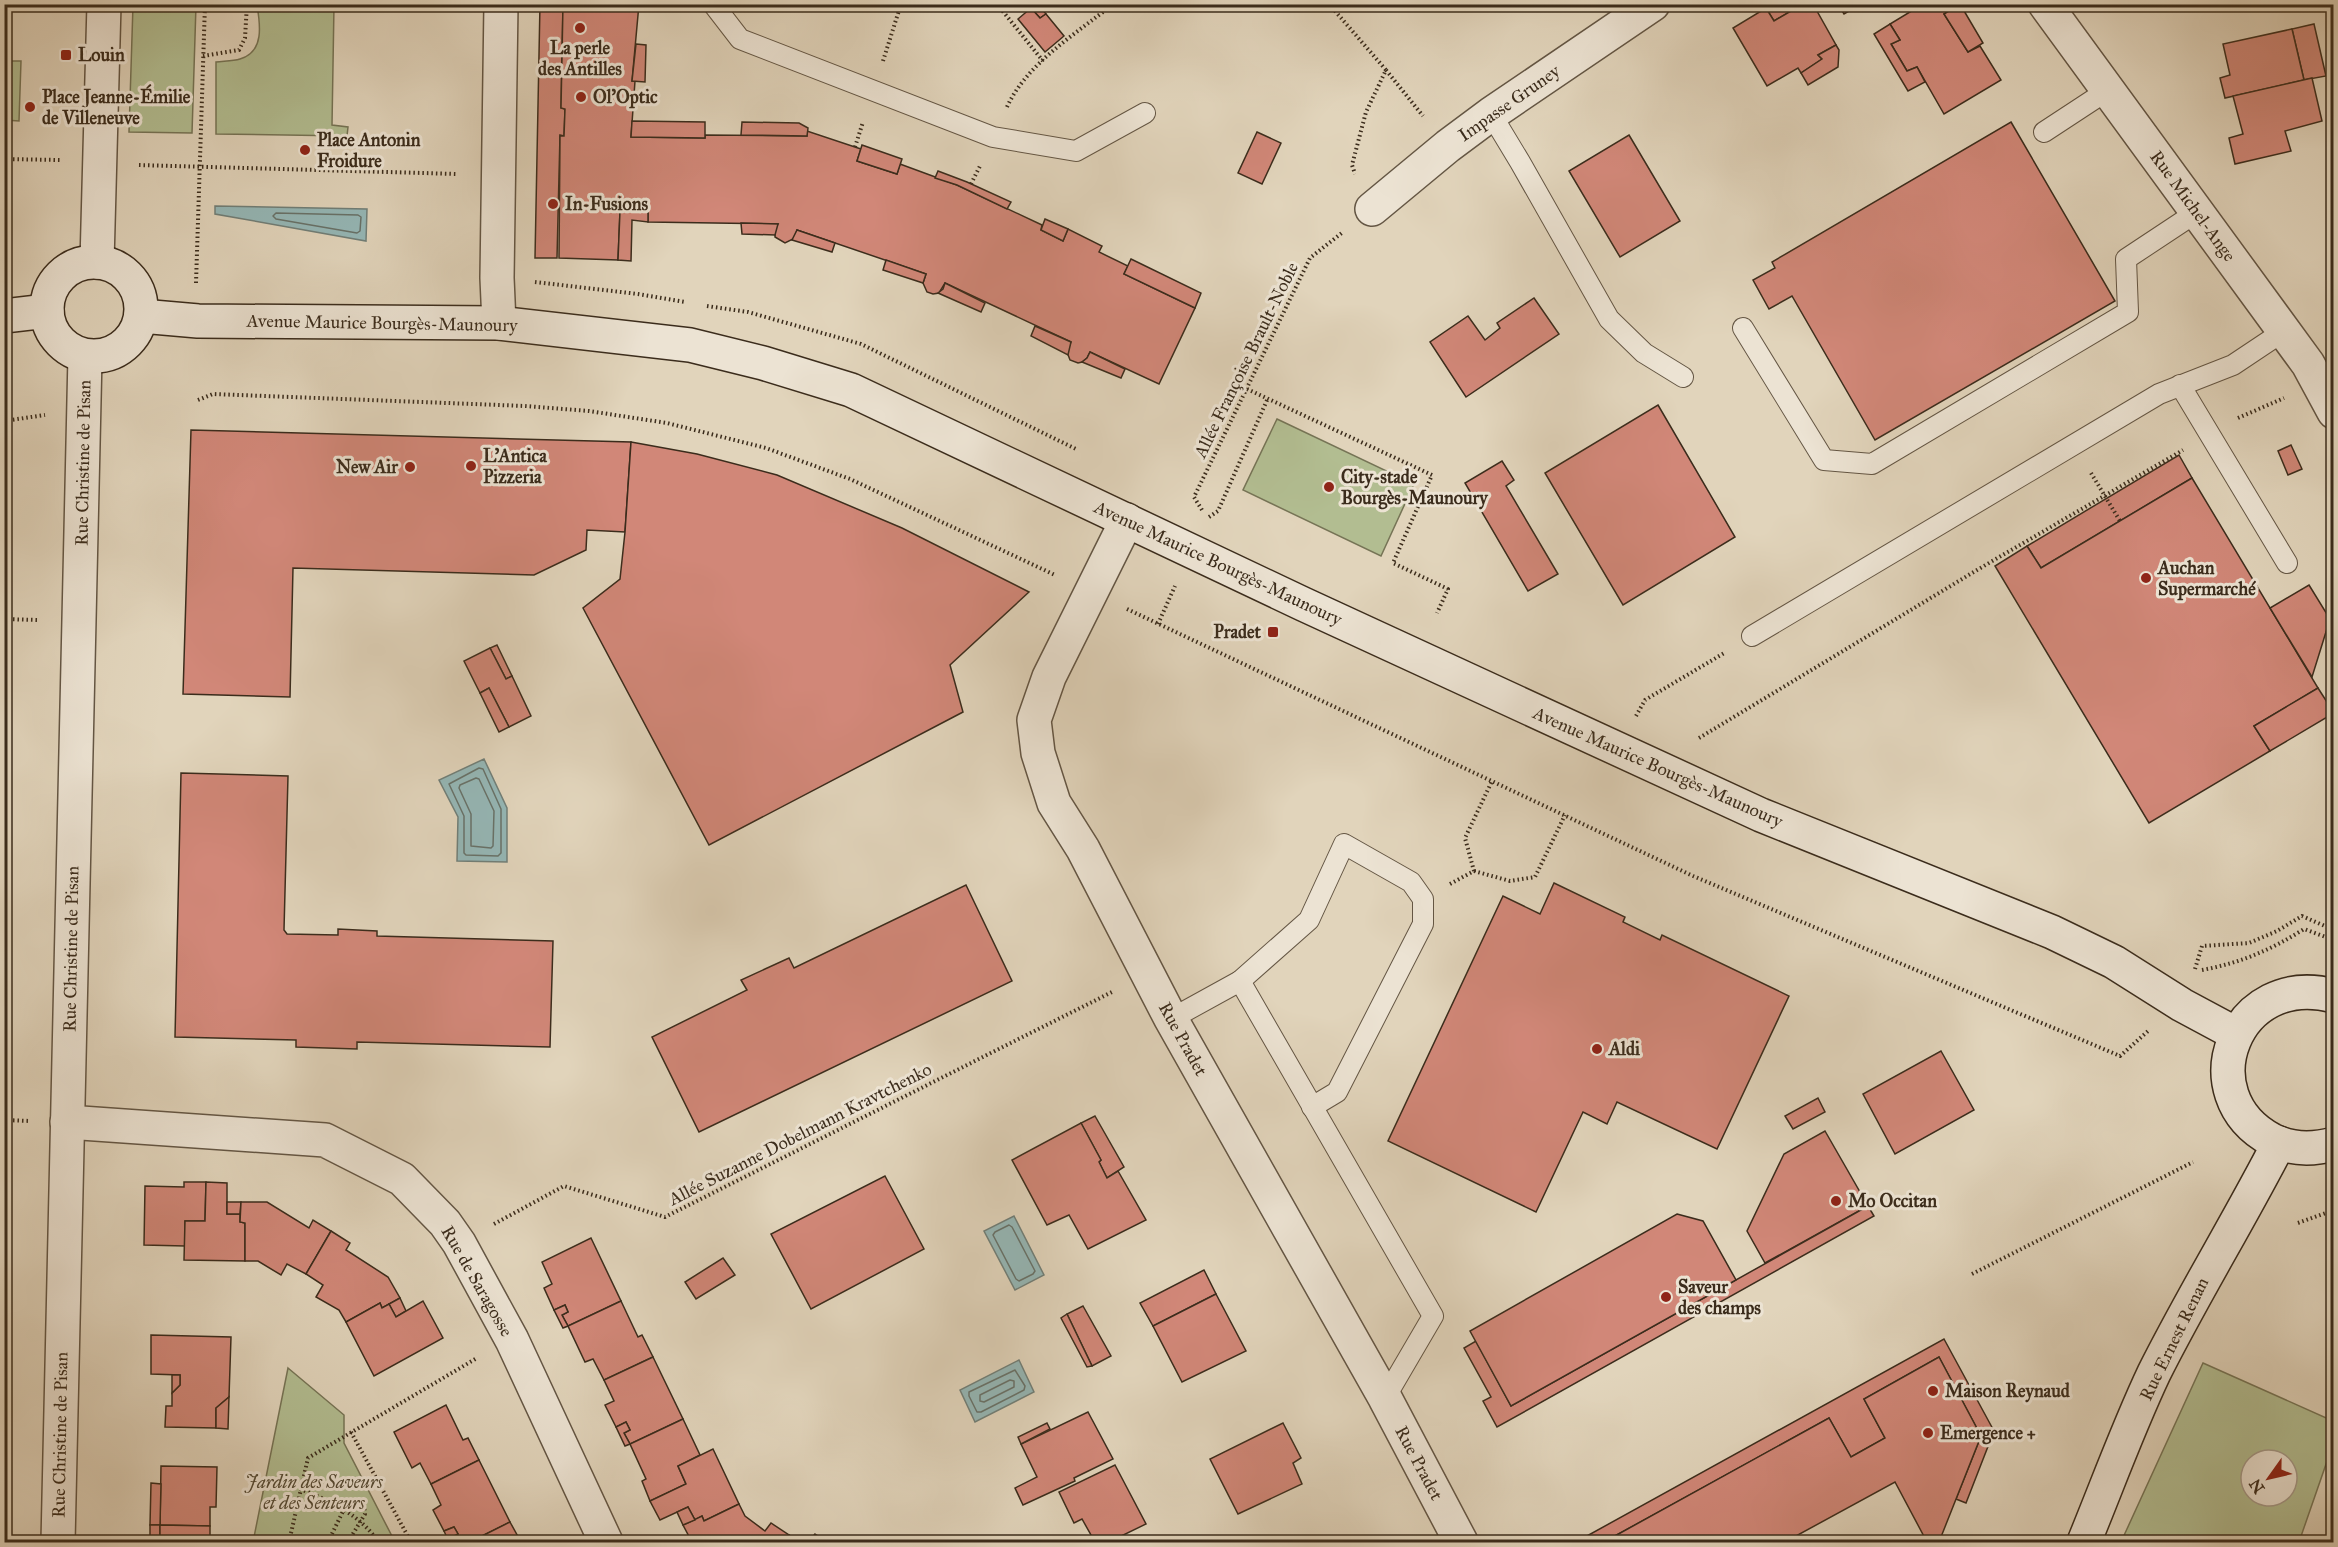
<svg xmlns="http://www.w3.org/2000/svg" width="2338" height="1547" font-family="'IM FELL Great Primer',serif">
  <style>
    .green { fill: #b2bd91; stroke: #767456; stroke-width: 1.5; fill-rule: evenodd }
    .water { fill: #95b7b6; stroke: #717f78; stroke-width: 1.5 }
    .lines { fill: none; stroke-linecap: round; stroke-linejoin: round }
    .shore { stroke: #687269; stroke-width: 1.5 }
    .building { fill: #d18778; stroke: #3b2c1c; stroke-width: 1.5 }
    .lane-casing { stroke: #645644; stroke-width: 22 }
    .street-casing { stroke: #645644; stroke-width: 36 }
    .secondary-casing { stroke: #3b2c1c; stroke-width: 36 }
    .path { stroke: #3b2c1c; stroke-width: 4; stroke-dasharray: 1.5 3; stroke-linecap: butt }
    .lane { stroke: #ece3d3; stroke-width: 20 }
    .street { stroke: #ece3d3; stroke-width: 33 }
    .secondary { stroke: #ece3d3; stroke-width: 33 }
    .poi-dot { fill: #8f2418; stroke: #ece3d3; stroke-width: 2 }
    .labels { text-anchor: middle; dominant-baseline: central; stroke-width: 6; stroke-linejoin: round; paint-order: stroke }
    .poi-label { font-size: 18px; font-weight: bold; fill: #3b2c1c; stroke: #ece3d3; text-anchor: start }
    .street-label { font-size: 18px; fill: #3b2c1c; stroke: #ece3d3 }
    .park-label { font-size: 18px; font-style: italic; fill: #534933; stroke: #ece3d3 }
  </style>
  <rect width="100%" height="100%" fill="#e1d4bb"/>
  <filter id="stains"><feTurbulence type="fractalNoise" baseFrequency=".00333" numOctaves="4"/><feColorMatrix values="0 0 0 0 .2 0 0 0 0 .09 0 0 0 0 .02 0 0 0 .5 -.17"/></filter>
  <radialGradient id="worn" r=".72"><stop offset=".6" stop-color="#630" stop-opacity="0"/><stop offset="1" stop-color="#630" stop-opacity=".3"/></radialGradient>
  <g class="green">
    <path d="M133,5H196L192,133L129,132Z"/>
    <path d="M257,5H334L332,125L348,127L347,136L216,134V62C224,61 233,61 240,59C265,52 260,23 257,5Z"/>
    <path d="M5,61H21L19,121L5,120Z"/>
    <path d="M1277,419L1414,484L1381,556L1243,490Z"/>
    <path d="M2203,1363L2333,1421V1444L2299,1542H2121ZM2251,1460H2287V1496H2251Z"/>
    <path d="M288,1368L344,1415V1443L395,1542H253Z"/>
  </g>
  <g class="water">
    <path d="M215,206L367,209L366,241L215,214Z"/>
    <path d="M484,759L507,808V862L457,861L458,817L439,780Z"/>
    <path d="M1014,1216L1044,1275L1015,1290L984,1231Z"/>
    <path d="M1019,1360L1034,1392L975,1422L960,1390Z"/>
  </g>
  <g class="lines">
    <g class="shore">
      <path d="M276,213L358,215L361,217L360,231L357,233L276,219L273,216Z"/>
      <path d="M479,768L483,769L501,809V853L498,856L466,855L464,853V816L449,784Z"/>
      <path d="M476,778L479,779L494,811L493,846L491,848L471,846V814L459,788L460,785Z"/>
      <path d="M1009,1225L1012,1227L1035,1271L1033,1274L1019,1281L1016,1279L993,1235L995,1232Z"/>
      <path d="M1015,1370L1025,1386L1024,1390L981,1412H977L969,1396V1392Z"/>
      <path d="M1010,1380L1014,1381V1387L984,1402L980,1401V1395Z"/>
    </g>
  </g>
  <g class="building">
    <path d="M540,4H563L561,108L565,109L564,136L560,135L557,258H535Z"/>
    <path d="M563,4H639L632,81H635L631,137L705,138V135L807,136V131L861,149L857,161L897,174L900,164L957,185L1042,225L1041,230L1063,241L1068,229L1102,246L1099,252L1128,266L1124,274L1195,308L1159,384L1090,352L1087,358L1082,362L1078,363L1070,360L1067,352L1071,342L945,283L939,293L933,294L927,292L923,283L926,274L797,230L795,238L785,243L775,237V229L778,224L648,222V212L620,211L618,260L559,258L560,136H564L565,109L561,108Z"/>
    <path d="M1034,4H1038L1046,14L1040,18L1031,8Z"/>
    <path d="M1772,4H1803L1774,21L1766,8Z"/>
    <path d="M1803,4H1813L1836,45L1818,55L1822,59L1801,73L1798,68L1767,86L1733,28L1766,8L1774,21Z"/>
    <path d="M1838,4H1861L1844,14Z"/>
    <path d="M1923,4H1960L1944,14L1968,52L1980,46L2001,80L1944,114L1917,67L1907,71L1891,44L1900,40L1890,24Z"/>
    <path d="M1960,4L1983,43L1968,52L1944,14Z"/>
    <path d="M1031,8L1040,18L1046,14L1064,36L1045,52L1018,19Z"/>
    <path d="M1890,24L1900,40L1891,44L1907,71L1917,67L1925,82L1908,91L1874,34Z"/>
    <path d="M2314,24L2326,76L2304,80L2292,29Z"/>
    <path d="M2292,29L2304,80L2225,98L2220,78L2230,75L2223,44Z"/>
    <path d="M636,44L646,45L645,82L632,81Z"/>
    <path d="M1836,45L1839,50L1838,67L1808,85L1801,73L1822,59L1818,55Z"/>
    <path d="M2312,78L2322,121L2285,131L2291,151L2235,164L2229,138L2243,134L2233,96Z"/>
    <path d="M632,121L705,122V138L631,137Z"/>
    <path d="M742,122L799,123L808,128L807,136L741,135Z"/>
    <path d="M2011,122L2115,301L1875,440L1792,296L1769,309L1753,280L1775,268L1772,262Z"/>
    <path d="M1257,132L1281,143L1262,184L1238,173Z"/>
    <path d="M1629,135L1680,221L1620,257L1569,171Z"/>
    <path d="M862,145L902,159L897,174L857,161Z"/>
    <path d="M938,171L967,182L1011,202L1007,209L957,185L935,178Z"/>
    <path d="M620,211L648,212V222L632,220L631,261L618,260Z"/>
    <path d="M1045,219L1068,229L1063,241L1041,230Z"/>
    <path d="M741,223L778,224L775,235L742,234Z"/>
    <path d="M797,230L835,243L832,252L792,240Z"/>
    <path d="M1131,259L1201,293L1195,308L1124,274Z"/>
    <path d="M886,260L926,274L923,283L883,270Z"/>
    <path d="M945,283L985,303L981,312L938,293L943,289Z"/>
    <path d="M1534,298L1559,334L1466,397L1430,342L1468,316L1485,340L1500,328L1497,323Z"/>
    <path d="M1035,326L1071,342L1068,355L1031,336Z"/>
    <path d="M1090,352L1125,369L1121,378L1082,362L1087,358Z"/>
    <path d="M1658,405L1735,537L1623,605L1545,473Z"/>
    <path d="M191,430L631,442L625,532L587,530L586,550L534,575L293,568L290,697L183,694Z"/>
    <path d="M631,442L697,454L777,475L902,528L1029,592L950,665L963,712L709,845L583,608L620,579L625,532Z"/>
    <path d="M2291,445L2302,469L2288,475L2278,451Z"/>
    <path d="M2179,455L2192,478L2041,568L2027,546Z"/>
    <path d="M1502,461L1514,480L1506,486L1558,574L1528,591L1465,483Z"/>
    <path d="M2192,478L2318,688L2254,726L2270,751L2149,823L1995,566L2027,546L2041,568Z"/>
    <path d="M2309,585L2330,619L2312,677L2270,608Z"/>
    <path d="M497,645L512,676L506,679L490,648Z"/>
    <path d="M490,648L506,679L512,676L531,716L509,727L489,688L480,693L464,661Z"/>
    <path d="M4,668H10L9,690L4,691Z"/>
    <path d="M489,688L509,727L499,732L480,693Z"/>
    <path d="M2318,688L2334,713L2270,751L2254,726Z"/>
    <path d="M9,690L8,746L5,747L4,765V691Z"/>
    <path d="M8,746L7,827H4V765L5,747Z"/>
    <path d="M181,773L288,776L284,930L287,934L338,935V929L377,931V936L553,941L550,1047L357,1042V1049L296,1047V1040L175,1037Z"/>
    <path d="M4,827H7L4,885Z"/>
    <path d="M1554,883L1625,917L1623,922L1660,940L1662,935L1789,996L1717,1149L1617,1102L1607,1124L1583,1112L1536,1212L1388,1141L1503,896L1540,914Z"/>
    <path d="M966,885L1012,981L699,1132L652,1037L747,990L741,980L789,958L794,968Z"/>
    <path d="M1941,1051L1974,1110L1895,1154L1863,1094Z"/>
    <path d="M1818,1098L1825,1112L1793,1129L1785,1116Z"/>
    <path d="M1095,1116L1124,1167L1107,1178L1099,1162L1101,1160L1081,1123Z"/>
    <path d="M1081,1123L1101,1160L1099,1162L1107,1178L1118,1171L1146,1220L1088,1249L1069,1215L1047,1225L1012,1160Z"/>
    <path d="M1825,1131L1868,1206L1765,1263L1747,1231L1784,1154Z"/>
    <path d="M885,1176L924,1249L811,1309L771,1234Z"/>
    <path d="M184,1182H206L205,1221H185V1246L144,1245L145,1186L184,1187Z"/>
    <path d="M206,1182L227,1183V1214H240V1222L245,1223V1261L184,1260L185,1221H205Z"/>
    <path d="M227,1202H241L240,1214H227Z"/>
    <path d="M241,1202H267L309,1228L313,1220L331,1231L306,1274L287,1264L281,1275L258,1261H245V1223L240,1222Z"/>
    <path d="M1868,1206L1874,1216L1497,1427L1483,1401L1491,1397L1464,1348L1476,1341L1511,1406Z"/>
    <path d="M1677,1214L1703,1221L1736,1280L1511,1406L1470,1331Z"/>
    <path d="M331,1231L350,1243L346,1250L388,1277L400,1298L382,1308L380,1303L346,1322L339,1310L316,1297L323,1285L306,1274Z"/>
    <path d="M591,1238L621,1301L568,1326L562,1315L568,1312L565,1305L554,1310L544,1288L552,1284L542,1262Z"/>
    <path d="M723,1258L735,1275L696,1299L685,1282Z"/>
    <path d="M1204,1270L1216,1294L1153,1326L1140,1303Z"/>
    <path d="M1216,1294L1246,1351L1182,1382L1153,1326Z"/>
    <path d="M400,1298L406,1311L396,1317L389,1304Z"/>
    <path d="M423,1301L443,1338L374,1376L346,1322L380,1303L382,1308L389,1304L396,1317Z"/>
    <path d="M621,1301L638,1337L642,1335L653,1357L604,1380L593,1359L585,1362L568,1326Z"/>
    <path d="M565,1305L568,1312L562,1315L568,1326L563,1328L554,1310Z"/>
    <path d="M1083,1306L1111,1356L1092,1366L1067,1314Z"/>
    <path d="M1067,1314L1092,1366L1087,1367L1061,1318Z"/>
    <path d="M151,1335L231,1337L229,1397L216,1408V1428L165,1427L166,1406H172V1393L180,1385V1375L151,1374Z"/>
    <path d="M1944,1339L1994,1431L1966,1503L1956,1499L1981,1436L1939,1357L1864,1399L1885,1438L1851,1457L1829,1418L1604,1542H1576Z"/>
    <path d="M653,1357L683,1419L630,1444L624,1433L630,1430L626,1422L616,1427L605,1405L614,1401L604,1380Z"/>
    <path d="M1939,1357L1981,1436L1939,1542H1927L1895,1482L1785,1542H1604L1829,1418L1851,1457L1885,1438L1864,1399Z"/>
    <path d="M172,1375H180V1385L172,1393Z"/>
    <path d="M229,1397L228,1429L216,1428V1408Z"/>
    <path d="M446,1405L463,1440L468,1438L479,1460L431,1484L420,1463L412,1468L394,1432Z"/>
    <path d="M1088,1412L1113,1459L1074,1478L1075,1481L1023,1505L1015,1488L1037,1477L1021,1444Z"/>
    <path d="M683,1419L700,1455L678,1466L686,1484L650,1501L642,1481L646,1479L630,1444Z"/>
    <path d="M626,1422L630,1430L624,1433L630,1444L625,1446L616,1427Z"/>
    <path d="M1047,1423L1050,1429L1021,1444L1018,1437Z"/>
    <path d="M1283,1423L1301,1458L1293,1463L1302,1484L1238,1514L1210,1459Z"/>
    <path d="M713,1449L739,1504L704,1521L702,1516L695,1520L688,1507L660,1520L650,1501L686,1484L678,1466Z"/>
    <path d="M479,1460L510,1522L470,1542H455L452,1537L458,1534L454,1527L444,1531L433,1510L441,1505L431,1484Z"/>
    <path d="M1115,1465L1146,1524L1109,1542H1095L1082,1519L1074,1523L1059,1492Z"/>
    <path d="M161,1466L217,1467L216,1507H210V1526L160,1525Z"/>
    <path d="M151,1483L161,1484L160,1525H150Z"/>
    <path d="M739,1504L745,1516L765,1531L771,1523L789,1535L784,1542H692L683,1525L702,1516L704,1521Z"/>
    <path d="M688,1507L695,1520L683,1525L677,1512Z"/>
    <path d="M510,1522L521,1542H470Z"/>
    <rect x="150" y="1525" width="10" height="17"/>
    <path d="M160,1525L210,1526V1542H160Z"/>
    <path d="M454,1527L458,1534L452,1537L455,1542H449L444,1531Z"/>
    <path d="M815,1534L827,1542H808Z"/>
    <path d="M789,1535L800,1542H784Z"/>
  </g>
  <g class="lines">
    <defs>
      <g id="lane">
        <path d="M713,4L740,39L993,137L1076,151L1145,113"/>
        <path d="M1491,114L1520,162L1609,319L1644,353L1683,377"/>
        <path d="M2044,132L2108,90"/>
        <path d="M1743,328L1824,460L1872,464L2128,312L2126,259L2197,212"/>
        <path d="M2180,385L2287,563"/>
        <path d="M1752,636L2159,394L2233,365L2284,331"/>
        <path d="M1240,981L1309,920L1344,844L1411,882L1423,899V924L1337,1092L1312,1107"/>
        <path d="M1171,1019L1240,981L1433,1316L1385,1398"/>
      </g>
      <g id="street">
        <path d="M2045,4L2308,364L2334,412"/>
        <path d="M1372,209L1448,146L1491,114L1653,4"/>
        <path d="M97,262L104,4"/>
        <path d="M499,323L497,278L501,4"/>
        <path d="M1127,520L1049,677L1034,720L1038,753L1054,803L1083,849L1171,1019L1385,1398L1461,1542"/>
        <path d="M67,1122L325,1140L402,1179L445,1223L459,1243L512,1340L606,1542"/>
        <path d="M58,1542L85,356"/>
      </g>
      <g id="secondary">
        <circle cx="94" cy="309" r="47"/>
        <path d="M4,316L47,311"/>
        <path d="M141,316L198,321L499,323L690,345L763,363L851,390L1303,604L1761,815L2052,932L2114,962L2182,1005L2236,1034"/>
        <path d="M2334,996C2235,969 2187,1095 2272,1140C2292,1150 2312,1150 2334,1144"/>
        <path d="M2084,1542C2107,1486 2128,1428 2154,1373C2193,1295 2239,1221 2279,1143"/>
      </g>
    </defs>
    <use href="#lane" class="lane-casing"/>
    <use href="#street" class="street-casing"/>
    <use href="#secondary" class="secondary-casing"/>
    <g class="path">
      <path d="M997,4L1043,61"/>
      <path d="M1329,4L1386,70L1366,112L1352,165L1355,174"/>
      <path d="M203,56L239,50L245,38L247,4"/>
      <path d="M883,61L901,4"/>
      <path d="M1386,70L1423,116"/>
      <path d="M1007,107C1027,63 1076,34 1113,4"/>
      <path d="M855,147L863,122"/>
      <path d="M4,159L60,160"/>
      <path d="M139,165L458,174"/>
      <path d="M971,184L980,166"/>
      <path d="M535,282L638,294L685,302"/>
      <path d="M196,283L205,4"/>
      <path d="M707,306L748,312L861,344L1078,450"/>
      <path d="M1247,389L1432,475L1393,563L1448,589L1437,613"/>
      <path d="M198,400L213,394L525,406L589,411L667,423L766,448L850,479L1055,575"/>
      <path d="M2238,418L2284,398"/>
      <path d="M4,421L45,415"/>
      <path d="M2091,473L2120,521"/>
      <path d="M1202,510L1194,497L1310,258L1343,232"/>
      <path d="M1209,517L1218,511L1268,398"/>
      <path d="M1127,609L1693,876L2120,1056L2148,1031"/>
      <path d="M4,619L39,620"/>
      <path d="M1158,624L1175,586"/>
      <path d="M1636,716L1645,700L1726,652"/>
      <path d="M1699,738L1977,570L2183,450"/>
      <path d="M1474,871L1510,881L1535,877L1565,815"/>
      <path d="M1450,884L1474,871L1465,838L1492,781"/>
      <path d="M2195,969L2202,946L2249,943L2277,931L2302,916L2334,930"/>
      <path d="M2202,970C2240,963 2271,950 2304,929L2334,940"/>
      <path d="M4,1120L30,1121"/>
      <path d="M2298,1223L2334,1210"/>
      <path d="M494,1224L564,1186L665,1217L1112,992"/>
      <path d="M1972,1274L2193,1162"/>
      <path d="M351,1432L411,1542"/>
      <path d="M300,1489C329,1500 362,1516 378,1542"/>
      <path d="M289,1542L308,1458L477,1358"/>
      <path d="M328,1542L349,1499L364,1506L365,1514L348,1542"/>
    </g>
    <use href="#lane" class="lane"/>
    <use href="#street" class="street"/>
    <use href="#secondary" class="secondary"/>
  </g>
  <g class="poi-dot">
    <circle cx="580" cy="28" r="6"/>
    <rect x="60" y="49" width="12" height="12" rx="3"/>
    <circle cx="581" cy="97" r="6"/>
    <circle cx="30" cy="107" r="6"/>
    <circle cx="305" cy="150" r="6"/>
    <circle cx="553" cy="204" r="6"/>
    <circle cx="471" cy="466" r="6"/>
    <circle cx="410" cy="467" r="6"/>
    <circle cx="1329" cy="487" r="6"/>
    <circle cx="2146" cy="578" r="6"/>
    <rect x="1267" y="626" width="12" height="12" rx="3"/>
    <circle cx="1597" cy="1049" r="6"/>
    <circle cx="1836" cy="1201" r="6"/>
    <circle cx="1666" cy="1297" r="6"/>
    <circle cx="1933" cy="1391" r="6"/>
    <circle cx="1928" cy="1433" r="6"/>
  </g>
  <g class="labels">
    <g class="poi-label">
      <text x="580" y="48" text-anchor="middle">La perle<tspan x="580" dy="21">des Antilles</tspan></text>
      <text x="78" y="55">Louin</text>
      <text x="42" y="97">Place Jeanne-Émilie<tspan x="42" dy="21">de Villeneuve</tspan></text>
      <text x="593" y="97">Ol'Optic</text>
      <text x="317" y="140">Place Antonin<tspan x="317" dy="21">Froidure</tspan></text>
      <text x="565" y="204">In-Fusions</text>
      <text x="483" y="456">L'Antica<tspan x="483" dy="21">Pizzeria</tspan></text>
      <text x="398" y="467" text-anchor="end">New Air</text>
      <text x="1341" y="477">City-stade<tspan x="1341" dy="21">Bourgès-Maunoury</tspan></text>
      <text x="2158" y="568">Auchan<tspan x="2158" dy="21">Supermarché</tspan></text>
      <text x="1261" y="632" text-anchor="end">Pradet</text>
      <text x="1609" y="1049">Aldi</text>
      <text x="1848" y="1201">Mo Occitan</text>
      <text x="1678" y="1287">Saveur<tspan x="1678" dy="21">des champs</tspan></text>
      <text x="1945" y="1391">Maison Reynaud</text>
      <text x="1940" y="1433">Emergence +</text>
    </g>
    <g class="street-label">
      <text transform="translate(1509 103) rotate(-35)">Impasse Gruney</text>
      <text transform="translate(2193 206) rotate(54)">Rue Michel-Ange</text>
      <text transform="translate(382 323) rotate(1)">Avenue Maurice Bourgès-Maunoury</text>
      <text transform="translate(1246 360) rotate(-64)">Allée Françoise Brault-Noble</text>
      <text transform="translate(83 463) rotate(-89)">Rue Christine de Pisan</text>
      <text transform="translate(1218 563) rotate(25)">Avenue Maurice Bourgès-Maunoury</text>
      <text transform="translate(1658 767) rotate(24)">Avenue Maurice Bourgès-Maunoury</text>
      <text transform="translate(71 949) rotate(-89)">Rue Christine de Pisan</text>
      <text transform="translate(1183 1039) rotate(61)">Rue Pradet</text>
      <text transform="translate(800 1134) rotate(-27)">Allée Suzanne Dobelmann Kravtchenko</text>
      <text transform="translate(477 1281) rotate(60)">Rue de Saragosse</text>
      <text transform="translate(2174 1339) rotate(-64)">Rue Ernest Renan</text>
      <text transform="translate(60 1435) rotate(-89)">Rue Christine de Pisan</text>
      <text transform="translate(1419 1463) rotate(62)">Rue Pradet</text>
    </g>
    <g class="park-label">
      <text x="314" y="1482">Jardin des Saveurs<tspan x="314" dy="21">et des Senteurs</tspan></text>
    </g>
  </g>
  <rect width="2338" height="1547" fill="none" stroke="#e1d4bb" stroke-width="24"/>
  <rect x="6" y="6" width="2326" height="1535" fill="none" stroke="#3b2c1c" stroke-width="3"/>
  <rect x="12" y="12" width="2314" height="1523" fill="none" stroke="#3b2c1c" stroke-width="1.5"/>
  <g transform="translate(2269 1478) rotate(236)"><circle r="28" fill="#ece3d3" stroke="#a59a8a" stroke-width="1.5"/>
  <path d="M0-4.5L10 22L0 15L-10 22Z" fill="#8f2418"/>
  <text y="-9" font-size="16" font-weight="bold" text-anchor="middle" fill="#3b2c1c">N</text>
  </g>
  <rect width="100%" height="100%" filter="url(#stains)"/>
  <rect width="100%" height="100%" fill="url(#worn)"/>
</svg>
